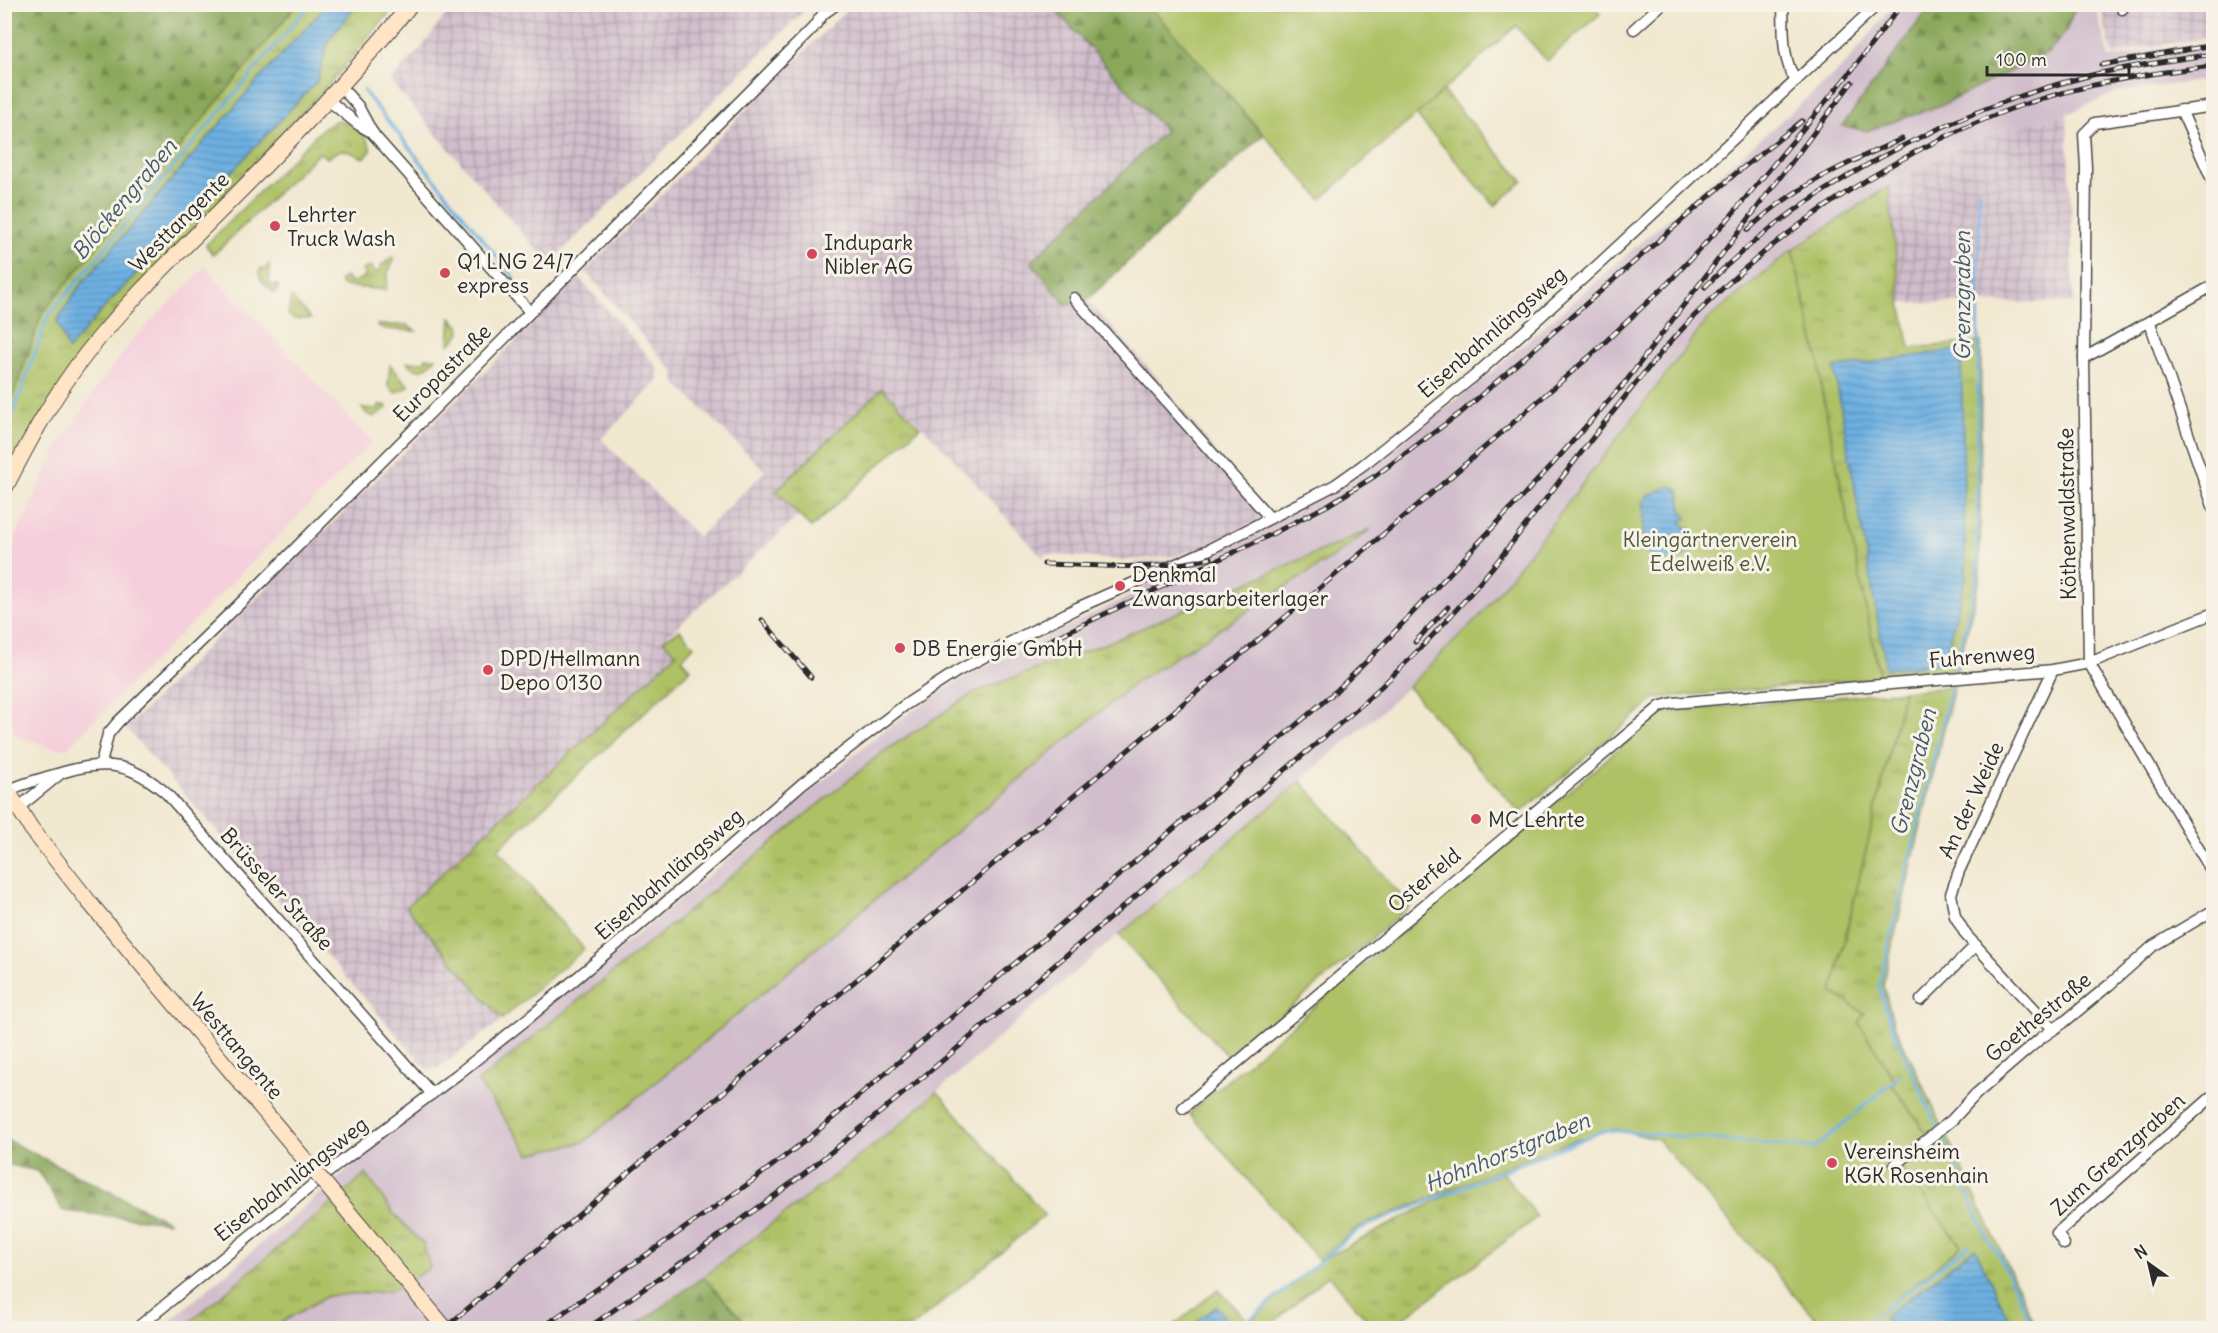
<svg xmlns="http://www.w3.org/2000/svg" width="2218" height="1333" font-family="Delius,sans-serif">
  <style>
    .built { fill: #f5cfdb }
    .industrial { fill: url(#industrial-grid) }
    .railway { fill: #d1bdcc }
    .grass { fill: url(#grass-tufts); stroke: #6c7648; stroke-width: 1.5 }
    .forest { fill: url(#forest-firs); stroke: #5a6942; stroke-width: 1.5 }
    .garden { fill: #aec165; stroke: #6c7648; stroke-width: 1.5 }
    .water { fill: url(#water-rules); stroke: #4c6e86; stroke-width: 1.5 }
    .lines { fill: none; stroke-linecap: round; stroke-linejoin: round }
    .stream { stroke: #6db0e2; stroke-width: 3 }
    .street-casing { stroke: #494744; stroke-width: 13 }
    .secondary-casing { stroke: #494744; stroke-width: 17 }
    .street { stroke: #fff; stroke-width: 10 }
    .secondary { stroke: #ffe4c6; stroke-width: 15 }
    .rail-casing { stroke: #2b2b2b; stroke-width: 5 }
    .rail { stroke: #f7f3e8; stroke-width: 3; stroke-dasharray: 9; stroke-linecap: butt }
    .secondary-bridge-casing { stroke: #494744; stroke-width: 17; stroke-linecap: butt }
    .secondary-bridge { stroke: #ffe4c6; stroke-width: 15 }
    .poi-dot { fill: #d1495b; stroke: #f7f3e8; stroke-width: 2 }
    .labels { text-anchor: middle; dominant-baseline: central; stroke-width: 6; stroke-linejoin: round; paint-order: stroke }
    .poi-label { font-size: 21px; fill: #2b2b2b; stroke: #f7f3e8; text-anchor: start }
    .street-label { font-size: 21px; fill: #2b2b2b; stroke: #f7f3e8 }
    .park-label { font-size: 21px; fill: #52583c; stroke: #f7f3e8 }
    .water-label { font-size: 22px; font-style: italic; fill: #425a6b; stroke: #f7f3e8 }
  </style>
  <defs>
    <pattern id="industrial-grid" width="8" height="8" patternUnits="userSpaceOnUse" patternTransform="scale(1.5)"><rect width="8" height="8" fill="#d1bdcc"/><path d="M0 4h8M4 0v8" fill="none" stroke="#aa9aa6"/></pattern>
    <pattern id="grass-tufts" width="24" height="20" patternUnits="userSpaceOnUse" patternTransform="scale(1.5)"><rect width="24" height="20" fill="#aec165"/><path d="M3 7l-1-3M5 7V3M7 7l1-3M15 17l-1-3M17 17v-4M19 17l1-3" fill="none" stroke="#8e9d53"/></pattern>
    <pattern id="forest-firs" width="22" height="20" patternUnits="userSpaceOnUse" patternTransform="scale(1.5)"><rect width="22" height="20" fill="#8aa75a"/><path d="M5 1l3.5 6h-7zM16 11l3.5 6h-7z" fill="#71884b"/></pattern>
    <pattern id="water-rules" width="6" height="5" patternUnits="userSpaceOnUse" patternTransform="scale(1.5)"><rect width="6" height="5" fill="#6db0e2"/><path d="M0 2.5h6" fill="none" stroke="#5a8fb7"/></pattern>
  </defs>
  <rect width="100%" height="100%" fill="#f7f3e8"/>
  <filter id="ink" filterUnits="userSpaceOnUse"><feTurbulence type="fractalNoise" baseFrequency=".0167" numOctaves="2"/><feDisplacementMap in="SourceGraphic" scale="12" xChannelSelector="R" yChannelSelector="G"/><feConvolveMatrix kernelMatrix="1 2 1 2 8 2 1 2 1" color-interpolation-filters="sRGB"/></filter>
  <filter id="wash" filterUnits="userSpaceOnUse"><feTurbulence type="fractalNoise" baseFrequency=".008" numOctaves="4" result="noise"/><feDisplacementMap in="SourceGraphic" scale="24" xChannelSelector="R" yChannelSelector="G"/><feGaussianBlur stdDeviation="1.35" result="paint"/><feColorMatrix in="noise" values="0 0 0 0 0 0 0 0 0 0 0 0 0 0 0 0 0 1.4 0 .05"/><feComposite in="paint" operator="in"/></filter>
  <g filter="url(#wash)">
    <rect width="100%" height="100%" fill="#f1e8d0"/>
    <path class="built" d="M205,267L372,442L67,748L56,749L14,735L5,695L4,575L18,531L57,449L95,390L132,341Z"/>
    <g class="industrial">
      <path d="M2119,4L2213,5V38L2177,42L2112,54L2101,8Z"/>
      <path d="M453,5L804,4V6L803,12L549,264L390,81L421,48Z"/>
      <path d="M851,5H1051L1165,131L1066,305L1087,300L1153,373L1240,483L1263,518L1203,548L1176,556L1123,560L1044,554V559L935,439L883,389L777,491L799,515L663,640L676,654L406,907L503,1019L439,1068L429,1071L126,728L579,278L659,369L657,382L601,439L698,537L765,471L675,382L674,372L585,271Z"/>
      <path d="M2067,114L2074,302L1901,303L1889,186L1959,147L1982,138Z"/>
    </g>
    <path class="railway" d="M1894,5H1931L1842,126L1944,104L2048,53L2066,31L2075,8L2096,7L2109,58L2177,46L2213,42V79L2117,92L2067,114L1982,138L1959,147L1889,186L1792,250L1707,319L1636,411L1555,520L1477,618L1389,705L1038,1003L897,1127L703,1277L632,1328H162L385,1138L616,952L886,729L960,679L1142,590L1132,563L1178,559L1343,486L1480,382L1844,66Z"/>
    <g class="grass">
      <path d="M296,5H396L332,81L117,310L5,482V420L42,313L246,67Z"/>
      <path d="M1443,91L1523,181L1495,206L1416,115Z"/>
      <path d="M337,120C352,123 369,135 371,151L364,158C346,152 345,144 328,158L319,153L213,255L206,245L323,128Z"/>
      <path d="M1889,186L1901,303L1910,348L1981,342L1980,578L1957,671L1880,678L1821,387L1819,362L1792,250Z"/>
      <path d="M392,257L394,261L388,272L386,290L342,286L339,281L345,277L348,281L355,282L365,276L362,270L371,266L375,273L381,269V266Z"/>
      <path d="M269,264L270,285H278L277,291L274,293L261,280L259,273L261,268L264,270Z"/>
      <path d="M291,297L311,319H294L288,315Z"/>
      <path d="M451,317L459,326L460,332L455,340L449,344Z"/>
      <path d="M376,325H407L416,331L384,329Z"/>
      <path d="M426,358H436C426,369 418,376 407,362H424Z"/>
      <path d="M390,365L409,386L396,393L388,386Z"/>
      <path d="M882,388L920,427L811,528L776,491Z"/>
      <path d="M379,405H386L387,408L374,417L367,414L362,408L378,409Z"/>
      <path d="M1371,529L1338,554L1136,682L584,1142L530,1154L478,1082L883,752L975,692L1112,641Z"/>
      <path d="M680,630L694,646L682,659L691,669L498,849L584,949L502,1019L406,907L676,654L663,640Z"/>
      <path d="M1954,687L1883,985L1893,1022L2037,1328H1861L1961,1246L1899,1165L1931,1139L1892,1085L1895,1081L1858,1023L1832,992L1904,691Z"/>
      <path d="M937,1091L1045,1215L911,1328H750L703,1277L897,1127Z"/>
      <path d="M1503,1173L1537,1217L1391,1328H1374L1329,1275L1267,1328H1171L1218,1289L1249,1322L1321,1260L1457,1190Z"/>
      <path d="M366,1174L393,1213L424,1245L430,1268L392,1291L327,1296L272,1328H183Z"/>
    </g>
    <g class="forest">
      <path d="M5,4L296,5L246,67L42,313L5,420Z"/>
      <path d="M2070,4L2075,8L2066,31L2048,53L1944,104L1867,131L1842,126L1931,5Z"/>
      <path d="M1051,5H1149L1263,135L1087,300L1066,305L1031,262L1165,131Z"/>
      <path d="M5,1139L170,1222L63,1211L38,1171L5,1164Z"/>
      <path d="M703,1277L750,1328H632Z"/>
    </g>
    <g class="garden">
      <path d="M1593,5L1600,14L1547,61L1516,26L1321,199L1149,5Z"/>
      <path d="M1792,250L1819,362L1821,387L1880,678L1656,698L1520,813L1408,687L1478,618L1555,520L1707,320Z"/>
      <path d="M1904,691L1832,992L1864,1013L1859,1023L1895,1082L1892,1085L1929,1137L1899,1165L1961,1246L1861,1328H1824L1657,1139L1613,1129L1562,1144L1358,1227L1319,1260L1189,1113L1662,712Z"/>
      <path d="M1301,781L1410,906L1230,1059L1119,935Z"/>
    </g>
    <g class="water">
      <path d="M327,5H361L353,10L329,39L317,81L105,307L68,350L57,321L78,288L250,89Z"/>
      <path d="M1961,349L1966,578L1945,656L1939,657L1937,664L1886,669L1834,368Z"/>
      <path d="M1670,486L1679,490L1682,509L1687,519L1681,521L1684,526L1690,529L1692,538L1691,552L1680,559L1673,558L1662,561L1648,554L1643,546L1644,502L1647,496Z"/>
      <path d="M1975,1248L2013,1328H1894L1884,1317Z"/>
      <path d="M1217,1306L1229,1323L1222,1328H1188Z"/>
    </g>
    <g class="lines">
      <g class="stream">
        <path d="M363,90L515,279"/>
        <path d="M4,439L48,316L310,4"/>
        <path d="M1856,1113L1900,1076"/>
        <path d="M1937,1127L1891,1024L1879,986L1977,578L1979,190"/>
        <path d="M1940,1133L1990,1243L1999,1255L2034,1328"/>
        <path d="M1239,1328L1359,1229L1605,1130L1815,1148L1852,1117"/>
        <path d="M1859,1328L1969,1245"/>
      </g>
    </g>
  </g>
  <g filter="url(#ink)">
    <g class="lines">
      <defs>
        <g id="street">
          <path d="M1783,4C1784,30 1781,58 1796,81"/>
          <path d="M2122,9L2126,4"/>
          <path d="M1634,29L1662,4"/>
          <path d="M341,87L358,106L373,134L530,312"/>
          <path d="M328,100L359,125L373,133"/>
          <path d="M2214,106L2095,123L2084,134L2086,167L2084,358L2089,663L2214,875"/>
          <path d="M2181,110L2214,184"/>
          <path d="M1074,298L1270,518"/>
          <path d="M2150,323L2214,509"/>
          <path d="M2084,358L2214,285"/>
          <path d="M2053,670L1959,871L1951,894L1955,916L1966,935L2053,1029"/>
          <path d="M101,764L108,734L118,722L258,586L813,28L823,14L837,4"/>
          <path d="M7,791C26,782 45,778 64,772C108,759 133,764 167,794L432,1094"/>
          <path d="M18,808L60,774"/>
          <path d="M1921,1000L1976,945"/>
          <path d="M1183,1108L1661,706L1673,703L2053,670L2089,663L2214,613"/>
          <path d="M1895,1165L1952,1120L1976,1094L2041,1038L2063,1023L2109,985L2153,946L2214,910"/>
          <path d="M2064,1244L2057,1233L2214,1095"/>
          <path d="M137,1328L337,1165L458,1074L531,1016L627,936L803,783L905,705L956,672L1015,640L1077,608L1208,550L1335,485L1363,465L1473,377L1599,264L1878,4"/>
        </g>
        <g id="secondary">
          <path d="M4,490C28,443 53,396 86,354C132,296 187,245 239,192C299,132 357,70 411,4"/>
          <path d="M4,785L31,828L89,902L301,1155"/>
        </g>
      </defs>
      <use href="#street" class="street-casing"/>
      <use href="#secondary" class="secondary-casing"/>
      <use href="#street" class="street"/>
      <use href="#secondary" class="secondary"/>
      <defs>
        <g id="rail">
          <path d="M2101,65L2214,45"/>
          <path d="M1748,230C1794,186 1845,164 1902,139"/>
          <path d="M1705,287C1801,187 1953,110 2088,76C2129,66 2172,60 2214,54"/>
          <path d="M1621,388L1852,82"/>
          <path d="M1044,564C1101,565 1155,572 1211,558"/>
          <path d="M762,620L811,677"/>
          <path d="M1415,642L1448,607"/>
          <path d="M1044,643L1270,535L1328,505L1375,476L1463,411L1735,174L1802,121"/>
          <path d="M445,1328L1426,498L1589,357L1668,283L1729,218L1852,70L1902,4"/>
          <path d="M541,1328L748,1184L809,1138L1336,691L1368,660L1550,467L1625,382"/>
          <path d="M588,1328C660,1278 732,1228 802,1175C910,1091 1013,1000 1117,912C1170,866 1224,821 1278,776C1305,753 1332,731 1358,708C1408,663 1454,615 1496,563C1555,489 1610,411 1672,340C1759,242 1886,156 2008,110C2074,86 2144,73 2214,66"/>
        </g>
      </defs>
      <use href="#rail" class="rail-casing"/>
      <use href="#rail" class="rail"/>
      <defs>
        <path id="secondary-bridge" d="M301,1155L445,1328"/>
      </defs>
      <use href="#secondary-bridge" class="secondary-bridge-casing"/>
      <use href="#secondary-bridge" class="secondary-bridge"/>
    </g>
  </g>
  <g class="poi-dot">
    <circle cx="275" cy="226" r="6"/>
    <circle cx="812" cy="254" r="6"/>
    <circle cx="445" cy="273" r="6"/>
    <circle cx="1120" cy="586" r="6"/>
    <circle cx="900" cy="648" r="6"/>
    <circle cx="488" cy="670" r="6"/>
    <circle cx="1476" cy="819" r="6"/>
    <circle cx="1832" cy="1163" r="6"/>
  </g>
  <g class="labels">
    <g class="poi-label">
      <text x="287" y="214">Lehrter<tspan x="287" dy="24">Truck Wash</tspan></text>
      <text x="824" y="242">Indupark<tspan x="824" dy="24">Nibler AG</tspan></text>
      <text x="457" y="261">Q1 LNG 24/7<tspan x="457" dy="24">express</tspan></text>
      <text x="1132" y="574">Denkmal<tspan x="1132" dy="24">Zwangsarbeiterlager</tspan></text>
      <text x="912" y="648">DB Energie GmbH</text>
      <text x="500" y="658">DPD/Hellmann<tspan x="500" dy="24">Depo 0130</tspan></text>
      <text x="1488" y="819">MC Lehrte</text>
      <text x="1844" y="1151">Vereinsheim<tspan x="1844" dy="24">KGK Rosenhain</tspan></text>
    </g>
    <g class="street-label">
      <text transform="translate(179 222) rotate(-45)">Westtangente</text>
      <text transform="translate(1492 332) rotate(-41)">Eisenbahnlängsweg</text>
      <text transform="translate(442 373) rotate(-45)">Europastraße</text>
      <text transform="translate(2067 514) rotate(-91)">Köthenwaldstraße</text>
      <text transform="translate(1982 656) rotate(-5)">Fuhrenweg</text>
      <text transform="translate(1971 800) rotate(-65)">An der Weide</text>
      <text transform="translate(669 874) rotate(-41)">Eisenbahnlängsweg</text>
      <text transform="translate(1424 880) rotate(-40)">Osterfeld</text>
      <text transform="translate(277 889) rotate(48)">Brüsseler Straße</text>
      <text transform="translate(2038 1017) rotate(-39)">Goethestraße</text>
      <text transform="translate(237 1046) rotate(50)">Westtangente</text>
      <text transform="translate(2118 1154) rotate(-42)">Zum Grenzgraben</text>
      <text transform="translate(291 1179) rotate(-38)">Eisenbahnlängsweg</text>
    </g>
    <g class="park-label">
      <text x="1710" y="539">Kleingärtnerverein<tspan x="1710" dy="24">Edelweiß e.V.</tspan></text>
    </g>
    <g class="water-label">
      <text transform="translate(124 199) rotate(-50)">Blöckengraben</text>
      <text transform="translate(1962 296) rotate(-90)">Grenzgraben</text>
      <text transform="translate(1913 772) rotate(-76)">Grenzgraben</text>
      <text transform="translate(1507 1152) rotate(-22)">Hohnhorstgraben</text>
    </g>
  </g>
  <rect width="2218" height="1333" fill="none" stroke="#f7f3e8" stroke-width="24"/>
  <g transform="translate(2149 1264) rotate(326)" stroke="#f7f3e8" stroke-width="4.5" paint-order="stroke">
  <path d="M0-4.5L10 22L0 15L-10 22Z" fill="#2b2b2b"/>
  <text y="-9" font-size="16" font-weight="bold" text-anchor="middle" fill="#2b2b2b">N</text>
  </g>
  <path d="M1987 66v9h142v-9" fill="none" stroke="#2b2b2b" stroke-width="3"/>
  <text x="1996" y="66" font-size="18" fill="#2b2b2b" stroke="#f7f3e8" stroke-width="4.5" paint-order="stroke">100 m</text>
</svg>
